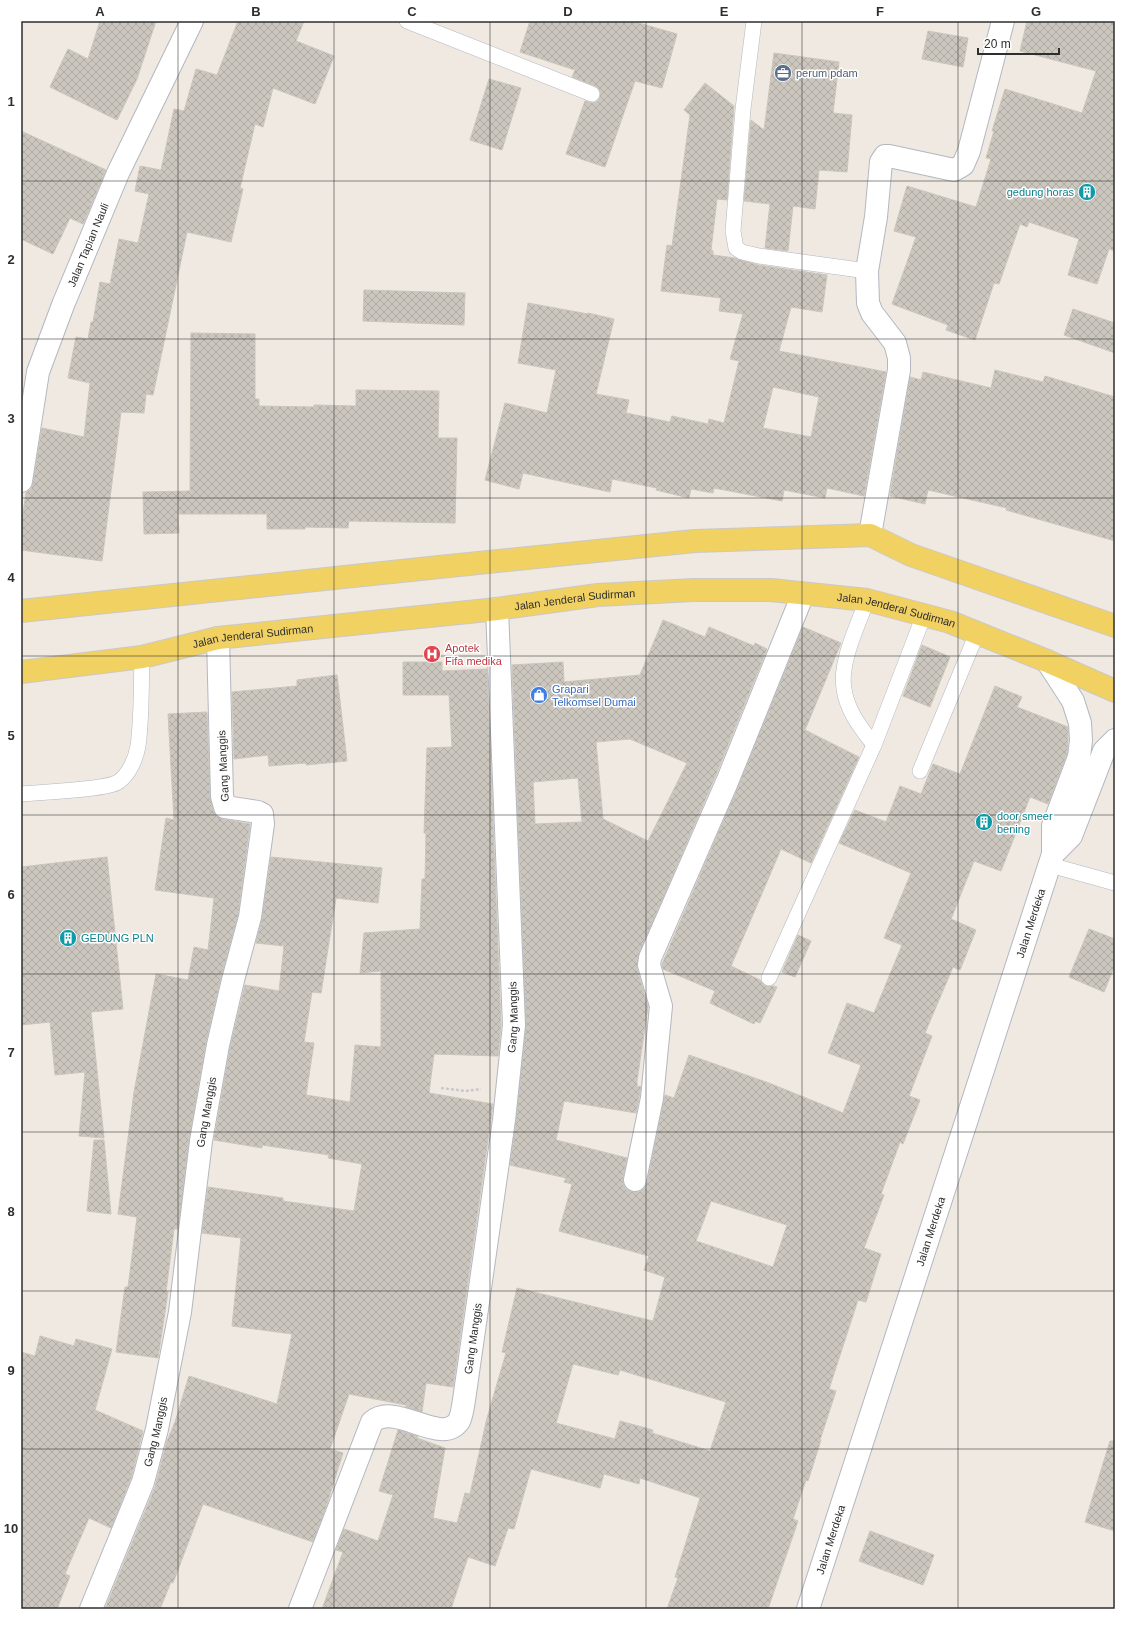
<svg xmlns="http://www.w3.org/2000/svg" width="1136" height="1630" font-family="Helvetica,sans-serif">
  <style>
    .building { fill: url(#building-cross-hatch); stroke: #cbc5ba; fill-rule: evenodd }
    .lines { fill: none; stroke-linecap: round; stroke-linejoin: round }
    .lane-casing { stroke: #b4b7c1; stroke-width: 16 }
    .street-casing { stroke: #b4b7c1; stroke-width: 24 }
    .secondary-casing { stroke: #b4b7c1; stroke-width: 24 }
    .primary-casing { stroke: #c9c9c9; stroke-width: 24 }
    .path { stroke: #c9c9c9; stroke-width: 2.5; stroke-dasharray: 3 2; stroke-linecap: butt }
    .lane { stroke: #fff; stroke-width: 15 }
    .street { stroke: #fff; stroke-width: 22 }
    .secondary { stroke: #fff; stroke-width: 22 }
    .primary { stroke: #f2d163; stroke-width: 22 }
    .grid { fill: none; stroke: #2e2e2e; stroke-width: 1; stroke-opacity: 0.55 }
    .labels { text-anchor: middle; dominant-baseline: central; stroke-width: 3; stroke-linejoin: round; paint-order: stroke }
    .service-label { font-size: 11px; fill: #4e5e75; stroke: #fff; text-anchor: start }
    .culture-label { font-size: 11px; fill: #0d838f; stroke: #fff; text-anchor: start }
    .street-label { font-size: 11px; fill: #2e2e2e; stroke: #fff }
    .health-label { font-size: 11px; fill: #be3a42; stroke: #fff; text-anchor: start }
    .shop-label { font-size: 11px; fill: #366cbe; stroke: #fff; text-anchor: start }
    .neatline { fill: none; stroke: #2e2e2e; stroke-width: 1.5 }
    .grid-label { font-size: 13px; text-anchor: middle; font-weight: bold; fill: #2e2e2e }
  </style>
  <defs>
    <pattern id="building-cross-hatch" width="8" height="8" patternUnits="userSpaceOnUse"><rect width="8" height="8" fill="#cbc7bf"/><path d="M0 0l8 8M0 8l8-8" fill="none" stroke="#afaba4"/></pattern>
  </defs>
  <rect width="100%" height="100%" fill="#efe9e1"/>
  <g class="building">
    <path d="M100,21H156L137,79L117,120L50,87L68,49L88,59Z"/>
    <path d="M238,21H304L296,41L334,56L315,104L273,88L263,127L255,124L240,188L243,189L231,242L187,232L153,395L146,394L144,413L121,412L102,561L21,550V526L26,493L31,489L33,483L42,428L84,437L90,383L68,378L76,337L88,339L91,322H93L100,282L110,284L119,239L138,243L149,194L135,191L140,166L161,170L174,109L184,111L196,69L217,75Z"/>
    <path d="M530,21H632L677,34L662,88L635,81L605,167L566,154L585,101L593,103L598,101L600,97L599,89L595,86L572,77L575,70L520,52Z"/>
    <path d="M1027,21H1115V251L1109,249L1097,284L1068,275L1079,239L1029,222L1027,227L1020,224L999,284L994,283L975,340L946,330L948,325L892,304L916,237L894,231L907,186L976,207L991,159L986,158L994,131H992L1005,89L1082,113L1096,71L1020,51Z"/>
    <path d="M928,31L968,38L963,67L922,59Z"/>
    <path d="M774,53L839,62L833,113L852,115L847,172L819,170L815,209L793,206L788,251L765,248L770,204L744,201L751,120L764,130Z"/>
    <path d="M489,79L521,88L502,150L470,140Z"/>
    <path d="M705,83L734,106L727,200L717,199L711,250L713,251V255L735,258L758,265L827,275L822,312L791,307L779,351L886,372L864,496L827,488L825,498L784,490L782,501L714,488L713,493L691,489L689,498L656,490L657,488L612,479L610,492L523,473L519,489L485,480L505,403L547,413L556,370L518,363L528,303L588,314V313L614,319L596,394L629,400L626,413L670,422L672,416L708,424L709,419L724,423L739,361L730,359L743,314L719,311L721,298L661,291L667,245L672,246L684,159L690,115L684,110ZM773,387L819,397L811,437L763,428Z"/>
    <path d="M21,131L106,170L83,224L70,218L53,254L21,239Z"/>
    <path d="M364,290L465,293L464,325L363,321Z"/>
    <path d="M1073,309L1115,323V353L1064,335Z"/>
    <path d="M191,333L255,334V399H259V406L314,407V405L356,406V390L439,391L438,438H457L455,523L349,521L348,528L305,527V529H267V514H178L179,533L144,534L143,492L190,491Z"/>
    <path d="M995,370L1043,382L1045,376L1115,397V541L1006,510L1007,508L928,490L925,504L890,496L910,377L921,380L923,372L991,388Z"/>
    <path d="M663,620L705,637L709,627L754,646L755,643L767,649L715,777L638,956L637,969L648,1007L637,1081V1086L641,1087L636,1113L564,1101L556,1140L627,1158L623,1177V1184L626,1189L632,1192H639L645,1188L647,1183L665,1095L674,1098L689,1055L769,1083L843,1113L861,1065L828,1053L847,1003L874,1013L902,945L884,938L911,873L839,843L855,810L886,822L900,786L921,794L933,764L960,774L995,686L1022,697L1017,707L1068,727V740L1067,754L1048,804L1030,797L1001,871L974,861L951,919L976,930L960,970L953,967L925,1033L932,1036L909,1096L920,1100L903,1144L900,1142L881,1194L884,1195L864,1248L881,1254L866,1302L858,1300L829,1389L836,1391L820,1440H821L808,1481L806,1480L793,1519L798,1521L768,1609H667L678,1578L675,1577L700,1498L640,1478L639,1484L604,1474L600,1488L531,1469L514,1529L508,1528L495,1566L468,1557L451,1609H322L343,1552L336,1550L344,1529L378,1541L393,1495L379,1491L398,1430L418,1436L417,1438L445,1448L433,1518L457,1523L465,1493L470,1494L487,1418L506,1353L502,1352L517,1288L653,1321L665,1277L644,1270L649,1256L559,1231L572,1184L564,1182L566,1178L510,1165L516,1121L526,1025L512,665L563,662L564,682L640,675ZM630,739L687,763L648,841L603,819L596,742ZM578,778L582,822L535,824L533,782ZM711,1201L787,1225L773,1267L696,1241ZM573,1364L618,1375L620,1370L726,1402L710,1451L652,1433L653,1430L620,1421L615,1439L556,1423Z"/>
    <path d="M803,627L841,643L805,730L859,757L811,863L781,849L731,966L760,980L765,986H773L777,987L760,1023L755,1021L754,1024L710,1003L715,991L663,969L662,964L738,787Z"/>
    <path d="M922,645L950,657L930,707L903,696Z"/>
    <path d="M403,662H442V671L487,669L501,1025L498,1056L434,1054L429,1093L493,1104L453,1387L426,1383L422,1412L406,1407V1405L349,1394L330,1449L343,1453L326,1507L313,1542L203,1504L173,1583L171,1582L160,1609H105L155,1487L167,1441L175,1422L189,1376L277,1404L292,1334L232,1326L241,1238L202,1233L208,1187L283,1198V1201L354,1211L362,1164L328,1158L329,1155L262,1145V1148L214,1140L230,1048L245,985L279,991L284,946L256,943L262,919L271,857L382,868L378,903L336,898L321,993L312,992L304,1042L314,1043L306,1095L350,1102L355,1045L381,1047V971L360,973L364,933L420,929L422,879H425L426,833H424L427,748L452,747L449,695H403Z"/>
    <path d="M337,675L347,761L306,765V763L269,766L268,755L234,759L232,692L297,686V680Z"/>
    <path d="M207,712L210,796L213,810L216,816L223,819L250,824L238,914L221,977L206,1042L189,1139L178,1229H174L166,1292H168L158,1358L116,1352L125,1287H128L137,1217L118,1214L134,1092L156,974L188,980L194,947L208,950L214,898L155,890L166,818L174,820L168,714Z"/>
    <path d="M107,857L123,1009L91,1012L104,1138L79,1136L85,1072L55,1075L50,1022L21,1025V867Z"/>
    <path d="M1089,929L1115,939V965L1104,992L1069,977Z"/>
    <path d="M798,935L811,941L795,977L782,972Z"/>
    <path d="M94,1140H104L111,1214L87,1211Z"/>
    <path d="M40,1336L74,1346L76,1339L112,1349L95,1410L143,1431L131,1478L111,1528L89,1518L65,1574L70,1576L57,1609H21V1352L35,1356Z"/>
    <path d="M1110,1441H1115V1531L1085,1522Z"/>
    <path d="M870,1531L934,1555L923,1585L859,1561Z"/>
  </g>
  <g class="lines">
    <defs>
      <g id="lane">
        <path d="M407,21L592,94"/>
        <path d="M754,21L743,109L733,231L736,248L742,252L759,256L867,271"/>
        <path d="M867,600C858,625 839,663 844,689C847,711 861,728 874,745"/>
        <path d="M920,771L977,633"/>
        <path d="M21,794C39,792 106,790 118,782C129,775 136,758 138,746C142,717 141,686 142,657"/>
        <path d="M1050,865L1115,883"/>
        <path d="M769,978L874,745L924,615"/>
      </g>
      <g id="street">
        <path id="s1" d="M21,481L38,372L63,305L118,173L192,21"/>
        <path d="M870,535L899,370V358L895,343L872,313L868,303L867,271L876,217L881,162L885,156H889L954,170L963,165L969,151L1003,21"/>
        <path d="M635,1180L652,1098L661,1006L649,965L650,958L727,782L803,594"/>
        <path id="s2" d="M91,1609L143,1482L157,1429L180,1312L201,1141L218,1045L233,980L250,917L263,824L262,814L258,812L225,807L222,796L218,638"/>
        <path id="s3" d="M300,1609L372,1422C396,1401 441,1447 459,1421C462,1415 463,1406 464,1400L504,1120L514,1025L497,609"/>
      </g>
      <g id="secondary">
        <path d="M1053,854L1071,836L1104,751L1115,740"/>
        <path id="s4" d="M808,1609L1053,854V826L1079,757L1081,740L1080,723L1073,701L1047,661"/>
      </g>
      <g id="primary">
        <path d="M21,611L449,566L695,541L870,535L911,555L1115,626"/>
        <path id="s5" d="M21,672L142,657L218,638L497,609L598,595L694,590H771L867,600L950,622L1047,661L1115,691"/>
      </g>
    </defs>
    <use href="#lane" class="lane-casing"/>
    <use href="#street" class="street-casing"/>
    <use href="#secondary" class="secondary-casing"/>
    <use href="#primary" class="primary-casing"/>
    <path class="path" d="M441,1088L465,1091L481,1089"/>
    <use href="#lane" class="lane"/>
    <use href="#street" class="street"/>
    <use href="#secondary" class="secondary"/>
    <use href="#primary" class="primary"/>
  </g>
  <path class="grid" d="M178,21V1609M334,21V1609M490,21V1609M646,21V1609M802,21V1609M958,21V1609M21,181H1115M21,339H1115M21,498H1115M21,656H1115M21,815H1115M21,974H1115M21,1132H1115M21,1291H1115M21,1449H1115"/>
  <defs>
    <symbol id="office-disc" viewBox="-11 -11 22 22"><circle r="9.5" fill="#5c6f8a" stroke="#fff"/><path d="M-6-3h4V-5.5h4V-3h4V5H-6ZM-1-4.5V-3h2v-1.5ZM-6 0V1H6V0Z" fill="#fff"/></symbol>
    <symbol id="building-disc" viewBox="-11 -11 22 22"><circle r="9.5" fill="#0f9aa8" stroke="#fff"/><path d="M-4-6H4V6H1V3H-1V6H-4ZM-2.5-4.3h1.7v1.8h-1.7ZM.8-4.3h1.7v1.8H.8ZM-2.5-1h1.7V.8h-1.7ZM.8-1h1.7V.8H.8Z" fill="#fff"/></symbol>
    <symbol id="hospital-disc" viewBox="-11 -11 22 22"><circle r="9.5" fill="#e0444e" stroke="#fff"/><path d="M-5-5h3v3.5h4V-5h3V5h-3V1.5h-4V5h-3Z" fill="#fff"/></symbol>
    <symbol id="shop-disc" viewBox="-11 -11 22 22"><circle r="9.5" fill="#3f7fe0" stroke="#fff"/><path d="M-5-2.5h2.3a2.7 3.5 0 0 1 5.4 0H5L5.5 6h-11ZM-1.5-2.5h3a1.5 2.3 0 0 0-3 0Z" fill="#fff"/></symbol>
  </defs>
  <g fill-rule="evenodd">
    <use href="#office-disc" x="773" y="63" width="20" height="20"/>
    <use href="#building-disc" x="1077" y="182" width="20" height="20"/>
    <use href="#hospital-disc" x="422" y="644" width="20" height="20"/>
    <use href="#shop-disc" x="529" y="685" width="20" height="20"/>
    <use href="#building-disc" x="974" y="812" width="20" height="20"/>
    <use href="#building-disc" x="58" y="928" width="20" height="20"/>
  </g>
  <g class="labels">
    <g class="service-label">
      <text x="796" y="73">perum pdam</text>
    </g>
    <g class="culture-label">
      <text x="1074" y="192" text-anchor="end">gedung horas</text>
      <text x="997" y="816">door smeer<tspan x="997" dy="13">bening</tspan></text>
      <text x="81" y="938">GEDUNG PLN</text>
    </g>
    <g class="street-label">
      <text stroke="none"><textPath href="#s1" startOffset="247">Jalan Tapian Nauli</textPath></text>
      <text stroke="none"><textPath href="#s5" startOffset="559">Jalan Jenderal Sudirman</textPath></text>
      <text stroke="none"><textPath href="#s5" startOffset="883">Jalan Jenderal Sudirman</textPath></text>
      <text stroke="none"><textPath href="#s5" startOffset="235">Jalan Jenderal Sudirman</textPath></text>
      <text transform="translate(223 766) rotate(-93)">Gang Manggis</text>
      <text stroke="none"><textPath href="#s4" startOffset="721">Jalan Merdeka</textPath></text>
      <text stroke="none"><textPath href="#s3" startOffset="701">Gang Manggis</textPath></text>
      <text stroke="none"><textPath href="#s2" startOffset="513">Gang Manggis</textPath></text>
      <text stroke="none"><textPath href="#s4" startOffset="397">Jalan Merdeka</textPath></text>
      <text stroke="none"><textPath href="#s3" startOffset="377">Gang Manggis</textPath></text>
      <text stroke="none"><textPath href="#s2" startOffset="189">Gang Manggis</textPath></text>
      <text stroke="none"><textPath href="#s4" startOffset="73">Jalan Merdeka</textPath></text>
    </g>
    <g class="health-label">
      <text x="445" y="648">Apotek<tspan x="445" dy="13">Fifa medika</tspan></text>
    </g>
    <g class="shop-label">
      <text x="552" y="689">Grapari<tspan x="552" dy="13">Telkomsel Dumai</tspan></text>
    </g>
  </g>
  <rect width="1136" height="1630" fill="none" stroke="#ffffff" stroke-width="44"/>
  <path d="M978 48v6h81v-6" fill="none" stroke="#2e2e2e" stroke-width="2"/>
  <text x="984" y="48" font-size="12" fill="#2e2e2e" stroke="#ffffff" stroke-width="3" paint-order="stroke">20 m</text>
  <rect x="22" y="22" width="1092" height="1586" class="neatline"/>
  <g class="grid-label">
    <text x="100" y="16">A</text>
    <text x="256" y="16">B</text>
    <text x="412" y="16">C</text>
    <text x="568" y="16">D</text>
    <text x="724" y="16">E</text>
    <text x="880" y="16">F</text>
    <text x="1036" y="16">G</text>
    <text x="11" y="106">1</text>
    <text x="11" y="264">2</text>
    <text x="11" y="423">3</text>
    <text x="11" y="582">4</text>
    <text x="11" y="740">5</text>
    <text x="11" y="899">6</text>
    <text x="11" y="1057">7</text>
    <text x="11" y="1216">8</text>
    <text x="11" y="1375">9</text>
    <text x="11" y="1533">10</text>
  </g>
</svg>
